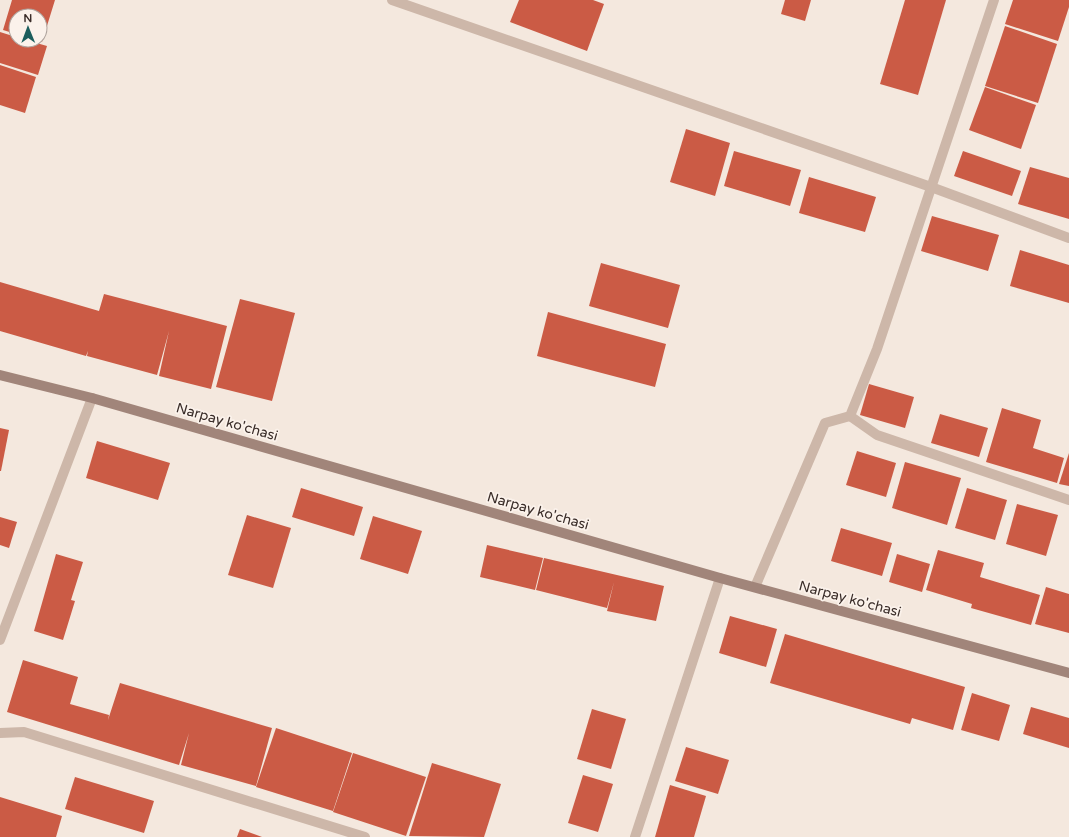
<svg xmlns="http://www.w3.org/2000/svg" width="1069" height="837" font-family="'Varela Round',sans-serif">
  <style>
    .building { fill: #cb5b45 }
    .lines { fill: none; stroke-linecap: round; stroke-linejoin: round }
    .lane { stroke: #cdb7a9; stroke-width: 10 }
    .street { stroke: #cdb7a9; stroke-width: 10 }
    .secondary { stroke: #a1857a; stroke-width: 10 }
    .labels { text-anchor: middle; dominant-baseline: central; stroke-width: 3.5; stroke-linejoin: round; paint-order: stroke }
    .street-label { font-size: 14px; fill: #3a2d29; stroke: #fbf2eb }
  </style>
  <rect width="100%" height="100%" fill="#f4e8de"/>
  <g class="building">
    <path d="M12,0H55L42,42L36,40H40V16H16V34L3,30Z"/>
    <path d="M519,0H593L604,4L587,51L510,22Z"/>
    <path d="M785,0H811L805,21L781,14Z"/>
    <path d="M905,0H946L918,95L880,84Z"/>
    <path d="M1013,0H1069V7L1058,41L1005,24Z"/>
    <path d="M1005,26L1057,44L1038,103L985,86Z"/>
    <path d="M0,32L16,37V40H26L47,46L38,75L0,63Z"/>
    <path d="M0,65L36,77L25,113L0,105Z"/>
    <path d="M985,87L1036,105L1021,149L969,130Z"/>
    <path d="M686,129L730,143L715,196L670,182Z"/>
    <path d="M734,151L801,170L790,206L724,186Z"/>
    <path d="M963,151L1021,171L1012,196L954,176Z"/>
    <path d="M1030,167L1069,178V219L1018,204Z"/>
    <path d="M809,177L876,197L865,232L799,213Z"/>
    <path d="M932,216L999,235L988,271L921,251Z"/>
    <path d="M1020,250L1069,265V303L1010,286Z"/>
    <path d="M601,263L680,285L668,328L589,306Z"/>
    <path d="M0,282L99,311L104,294L227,326L211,389L159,376L169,331L157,375L87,356L88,351L86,356L0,331Z"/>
    <path d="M240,299L295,313L272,401L216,387Z"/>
    <path d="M548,312L666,344L655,387L537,356Z"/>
    <path d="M869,384L914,397L905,428L860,415Z"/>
    <path d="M1002,408L1041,420L1033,448L1064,458L1057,483L986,462Z"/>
    <path d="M940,414L988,428L979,457L931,443Z"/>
    <path d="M0,428L9,430L1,471H0Z"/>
    <path d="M97,441L170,463L158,500L86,478Z"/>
    <path d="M857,451L896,463L886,497L846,485Z"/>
    <path d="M1069,453V486L1059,484Z"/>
    <path d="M905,462L961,478L947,525L892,508Z"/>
    <path d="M301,488L363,507L354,536L292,517Z"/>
    <path d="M967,488L1007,500L995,540L955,528Z"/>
    <path d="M1017,504L1058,515L1046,556L1006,544Z"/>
    <path d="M247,515L291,528L273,588L228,575Z"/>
    <path d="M373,516L422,531L408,574L360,559Z"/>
    <path d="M0,517L17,522L9,548L0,545Z"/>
    <path d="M841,528L892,543L882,576L831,561Z"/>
    <path d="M487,545L543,558L535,590L480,577Z"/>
    <path d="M938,550L984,563L980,577L1040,595L1031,625L971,608L972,604L926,590Z"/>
    <path d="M56,554L83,562L71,600L75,601L63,640L34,631Z"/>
    <path d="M897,554L930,564L922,592L889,582Z"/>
    <path d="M544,558L664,586L656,621L607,611L614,582L607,608L536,590Z"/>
    <path d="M1046,587L1069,594V633L1035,624Z"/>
    <path d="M730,616L777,629L766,667L719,653Z"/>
    <path d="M785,634L965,687L953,730L912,718L910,724L770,683Z"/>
    <path d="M23,660L78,677L70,704L109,715L108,720L120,683L272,728L256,786L181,765L189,733L179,765L7,712Z"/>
    <path d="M972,693L1010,705L999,741L961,730Z"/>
    <path d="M1031,707L1069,718V748L1023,734Z"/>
    <path d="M592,709L626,719L611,769L577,759Z"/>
    <path d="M276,728L352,753L333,811L256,787Z"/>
    <path d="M686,747L729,760L718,794L675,781Z"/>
    <path d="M353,753L426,777L406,836L333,812Z"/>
    <path d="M432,763L501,784L484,837L409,836Z"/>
    <path d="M583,775L613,784L598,832L568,823Z"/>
    <path d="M75,777L154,801L144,833L65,809Z"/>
    <path d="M670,785L706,796L694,837H655Z"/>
    <path d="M0,797L62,816L56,837H0Z"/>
    <path d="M240,829L262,837H237Z"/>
  </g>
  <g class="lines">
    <path class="lane" d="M850,416L877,435L1069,500"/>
    <g class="street">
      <path d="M392,0L931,187L1069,238"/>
      <path d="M755,587L825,423L850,416L877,349L994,0"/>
      <path d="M0,640L92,398"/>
      <path d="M0,733L24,732L365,837"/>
      <path d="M635,837L720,578"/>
    </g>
    <path class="secondary" d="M0,375L92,398L720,578L1069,673"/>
  </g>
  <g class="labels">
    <g class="street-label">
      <text transform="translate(227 422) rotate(16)">Narpay ko'chasi</text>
      <text transform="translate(538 511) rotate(16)">Narpay ko'chasi</text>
      <text transform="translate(850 599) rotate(15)">Narpay ko'chasi</text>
    </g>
  </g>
  <g transform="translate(28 28) rotate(359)"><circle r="19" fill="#fbf2eb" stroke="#aea39d"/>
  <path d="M0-3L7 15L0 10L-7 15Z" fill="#1c5e5d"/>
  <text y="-6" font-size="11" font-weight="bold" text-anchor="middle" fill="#3a2d29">N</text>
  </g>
</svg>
